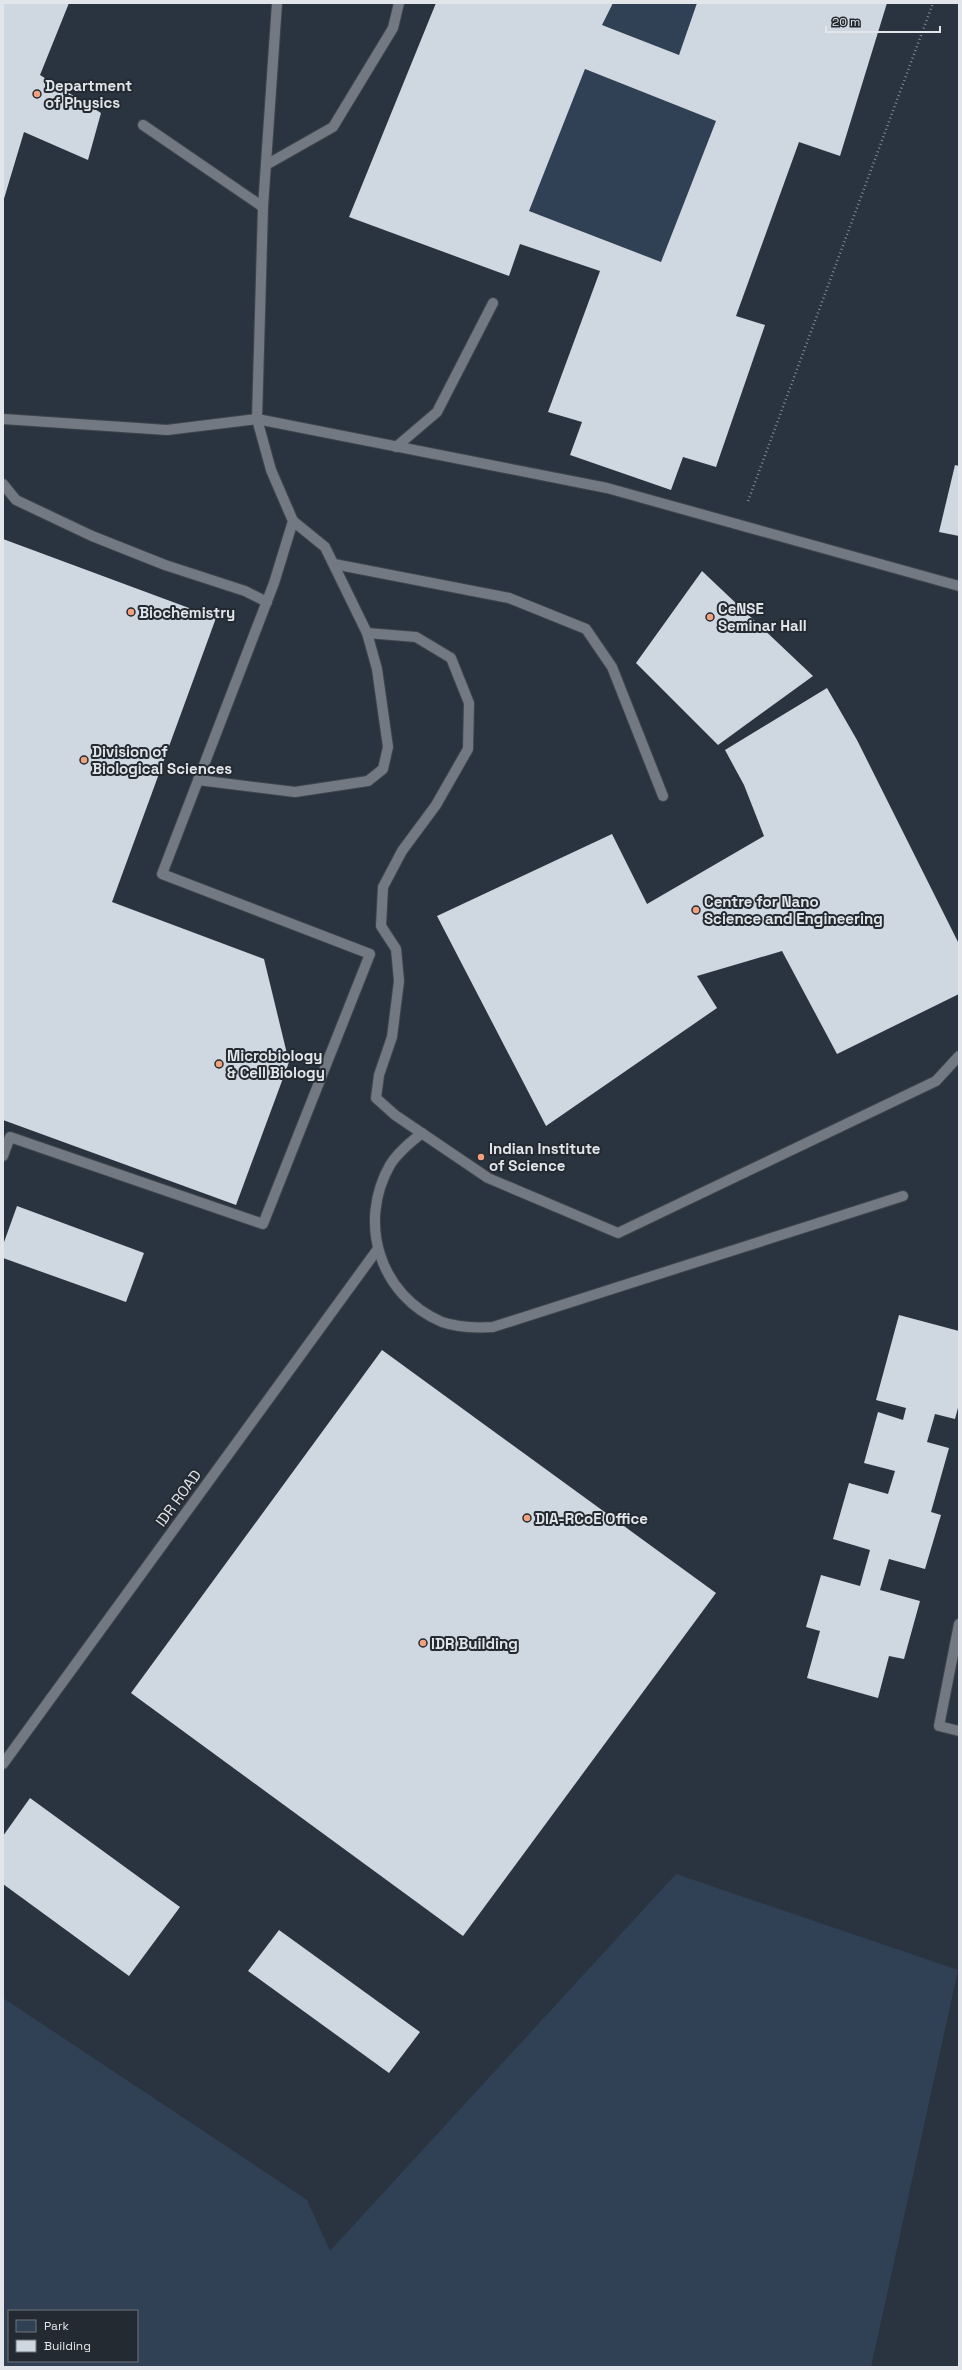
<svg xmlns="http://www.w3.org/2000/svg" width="962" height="2370" font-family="'Space Grotesk',sans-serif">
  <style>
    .built { fill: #2a3440; fill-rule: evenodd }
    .green { fill: #314155; fill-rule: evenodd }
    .building { fill: #cfd7e0; fill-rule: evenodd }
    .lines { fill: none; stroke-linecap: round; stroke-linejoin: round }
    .lane-casing { stroke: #40454b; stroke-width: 12 }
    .path { stroke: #898e93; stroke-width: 2.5; stroke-dasharray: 1 3; stroke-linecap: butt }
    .lane { stroke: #727982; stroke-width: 10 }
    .poi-dot { fill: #f1a17d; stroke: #242a31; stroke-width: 1.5 }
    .labels { text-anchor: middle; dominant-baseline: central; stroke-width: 4; stroke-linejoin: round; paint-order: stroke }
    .poi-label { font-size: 15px; font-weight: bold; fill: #e2e6eb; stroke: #242a31; text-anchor: start }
    .street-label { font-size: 15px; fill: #e2e6eb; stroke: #242a31 }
  </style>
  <rect width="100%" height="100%" fill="#242a31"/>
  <path class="built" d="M3,3H959V2367H3ZM9,2311H137V2361H9Z"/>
  <g class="green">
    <path d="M613,3H697L679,55L602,25Z"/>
    <path d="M585,69L716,121L661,262L529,211Z"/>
    <path d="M676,1874L958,1970L871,2367H3V1998L307,2200L330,2251ZM9,2311H137V2361H9Z"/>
  </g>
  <g class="building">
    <path d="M3,3H69L40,75L101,113L88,160L24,132L3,202Z"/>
    <path d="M436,3H613L602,25L679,55L697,3H887L840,156L799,142L736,316L765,325L716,467L683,457L671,490L570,455L582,422L548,412L600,271L520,244L509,276L349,217ZM585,69L716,121L661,262L529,211Z"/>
    <path d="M955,465L959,466V536L939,532Z"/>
    <path d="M3,539L216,618L112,902L264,959L289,1062L236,1205L3,1120Z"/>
    <path d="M702,571L813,676L718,745L636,663Z"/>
    <path d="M827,688L857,740L959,944V994L837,1054L782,951L697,976L717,1008L546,1126L437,916L612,834L647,904L764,836L744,785L725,750Z"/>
    <path d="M17,1206L144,1253L126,1302L3,1258V1245Z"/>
    <path d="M899,1315L959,1331V1404L955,1419L935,1414L927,1442L949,1448L931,1512L941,1515L925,1569L889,1559L880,1590L920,1601L904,1659L889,1656L878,1698L807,1678L820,1631L806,1627L821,1575L860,1586L870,1550L833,1539L849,1483L888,1494L895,1471L864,1463L878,1412L903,1420L906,1408L876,1400Z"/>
    <path d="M382,1350L716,1593L463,1936L131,1693Z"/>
    <path d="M30,1798L180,1907L129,1976L3,1884V1836Z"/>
    <path d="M279,1930L420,2032L389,2073L248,1971Z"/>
  </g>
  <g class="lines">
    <defs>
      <g id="lane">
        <path d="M143,125L263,207"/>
        <path d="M266,165L333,127L393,28L399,3"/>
        <path d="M3,419L167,430L257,419L607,488L959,586"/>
        <path d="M396,447L437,412L493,303"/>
        <path d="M3,484L16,500L92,536L165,565L245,591L267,602"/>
        <path d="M334,564L509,598L586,629L612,667L663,796"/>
        <path d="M367,633L416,637L451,658L469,703L468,749L436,805L402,851L383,887L381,926L396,949L399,981L392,1037L379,1075L376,1098L395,1115L488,1178L618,1233L936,1081L959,1056"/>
        <path d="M198,780L295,792L368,781L383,769L388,747L377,669L367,633L325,547L293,521"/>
        <path d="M422,1133C411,1142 398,1152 390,1165C357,1223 380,1296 442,1322C459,1328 476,1328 493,1327L903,1196"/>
        <path d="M3,1156L10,1137L263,1224L370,954L162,874L274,583L293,521L271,470L257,419L263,207L277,3"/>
        <path d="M959,1624L939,1726L959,1731"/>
        <path d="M3,1764L377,1250"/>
      </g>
    </defs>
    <use href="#lane" class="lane-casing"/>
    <path class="path" d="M748,501L933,3"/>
    <use href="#lane" class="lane"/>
  </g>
  <g class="poi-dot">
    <circle cx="37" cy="94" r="4"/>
    <circle cx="131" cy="612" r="4"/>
    <circle cx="710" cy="617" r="4"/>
    <circle cx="84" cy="760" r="4"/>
    <circle cx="696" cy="910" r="4"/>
    <circle cx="219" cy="1064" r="4"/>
    <circle cx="481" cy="1157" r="4"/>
    <circle cx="527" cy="1518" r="4"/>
    <circle cx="423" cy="1643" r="4"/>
  </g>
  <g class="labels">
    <g class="poi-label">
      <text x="45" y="85">Department<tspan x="45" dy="17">of Physics</tspan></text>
      <text x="718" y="608">CeNSE<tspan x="718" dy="17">Seminar Hall</tspan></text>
      <text x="139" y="612">Biochemistry</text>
      <text x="92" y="751">Division of<tspan x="92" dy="17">Biological Sciences</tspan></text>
      <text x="704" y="901">Centre for Nano<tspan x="704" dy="17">Science and Engineering</tspan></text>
      <text x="227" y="1055">Microbiology<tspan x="227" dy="17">&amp; Cell Biology</tspan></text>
      <text x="489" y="1148">Indian Institute<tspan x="489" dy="17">of Science</tspan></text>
      <text x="535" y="1518">DIA-RCoE Office</text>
      <text x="431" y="1643">IDR Building</text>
    </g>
    <g class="street-label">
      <text transform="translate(178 1498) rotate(-54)">IDR ROAD</text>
    </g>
  </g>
  <rect width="962" height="2370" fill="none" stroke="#e2e6eb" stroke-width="8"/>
  <rect x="8" y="2310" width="130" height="52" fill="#242a31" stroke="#70757b"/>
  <rect x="16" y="2320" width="20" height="12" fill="#314155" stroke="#70757b"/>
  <text x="44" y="2330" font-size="12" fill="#e2e6eb">Park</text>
  <rect x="16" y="2340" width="20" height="12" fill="#cfd7e0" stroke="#70757b"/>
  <text x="44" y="2350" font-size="12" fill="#e2e6eb">Building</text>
  <path d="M826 26v6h114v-6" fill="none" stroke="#e2e6eb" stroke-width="2"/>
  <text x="832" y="26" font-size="12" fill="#e2e6eb" stroke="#242a31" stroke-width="3" paint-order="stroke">20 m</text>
</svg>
